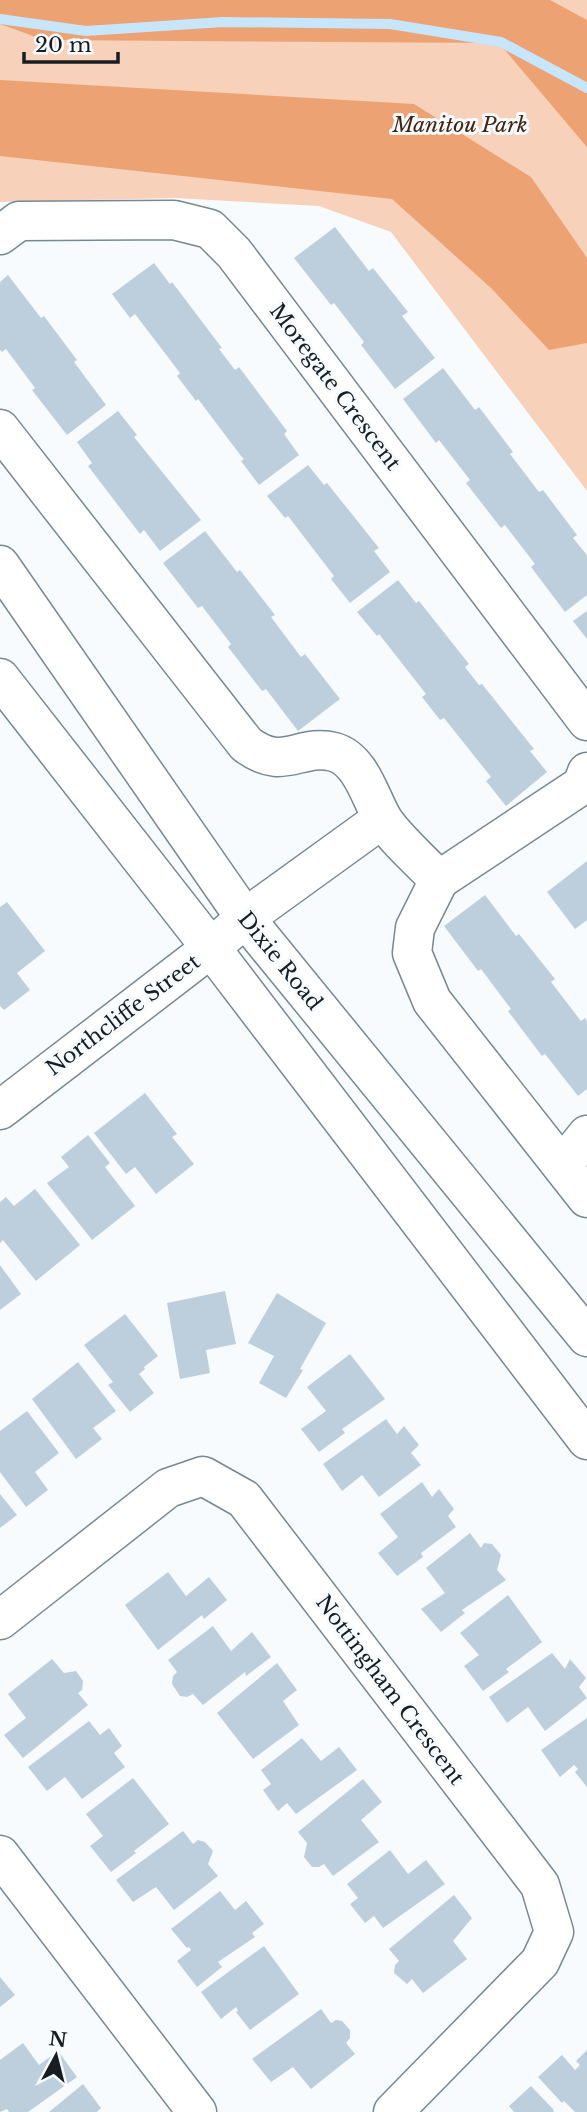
<svg xmlns="http://www.w3.org/2000/svg" width="587" height="2112" font-family="'Libre Baskerville',serif">
  <style>
    .green { fill: #f7d1ba }
    .forest { fill: #eca273 }
    .lines { fill: none; stroke-linecap: round; stroke-linejoin: round }
    .stream { stroke: #c7e5fb; stroke-width: 10 }
    .building { fill: #bdcfdd }
    .minor-casing { stroke: #778894; stroke-width: 41 }
    .major-casing { stroke: #778894; stroke-width: 41 }
    .minor { stroke: #fff; stroke-width: 38 }
    .major { stroke: #fff; stroke-width: 38 }
    .labels { text-anchor: middle; dominant-baseline: central; stroke-width: 6; stroke-linejoin: round; paint-order: stroke }
    .park-label { font-size: 21px; font-style: italic; fill: #432511; stroke: #f7fbfe }
    .street-label { font-size: 21px; fill: #171e23; stroke: #f7fbfe }
  </style>
  <rect width="100%" height="100%" fill="#f7fbfe"/>
  <path class="green" d="M0,0H587V491L391,232L319,206L175,198L0,202Z"/>
  <g class="forest">
    <path d="M0,0H550L587,20V147L499,43L44,40L0,24Z"/>
    <path d="M0,80L414,104L531,177L587,258V343L549,350L491,288L392,199L0,156Z"/>
  </g>
  <g class="lines">
    <path class="stream" d="M0,19L86,31L223,22L390,24L501,42L587,88"/>
  </g>
  <g class="building">
    <path d="M335,227L369,271L373,268L408,312L402,316L435,358L395,389L361,345L364,342L334,303L331,305L294,258Z"/>
    <path d="M154,263L170,284L172,282L222,348L219,349L235,370L239,367L287,431L284,434L299,455L259,485L241,461L244,459L241,456L198,399L196,401L177,376L180,373L135,314L130,318L112,294Z"/>
    <path d="M8,275L41,318L44,316L77,360L74,362L106,405L67,435L32,390L35,388L6,349L2,352L0,350V282Z"/>
    <path d="M443,368L475,410L479,407L513,452L510,454L539,492L543,490L577,535L573,538L587,555V595L565,612L531,567L535,564L505,525L501,528L466,483L470,480L439,440L436,443L403,399Z"/>
    <path d="M118,411L137,435L134,437L201,520L160,551L144,530L140,534L88,466L92,463L77,442Z"/>
    <path d="M308,465L324,485L327,483L379,548L374,551L390,572L350,603L331,579L334,576L288,516L285,518L267,496Z"/>
    <path d="M205,531L237,572L240,570L275,615L271,617L301,657L305,654L340,699L298,731L266,689L262,691L228,647L231,644L202,606L198,608L163,563Z"/>
    <path d="M398,580L416,603L419,601L469,664L465,667L479,685L482,684L534,749L530,751L547,772L506,806L486,781L491,777L444,718L440,720L422,697L426,694L379,634L377,636L357,612Z"/>
    <path d="M587,611V639L573,621Z"/>
    <path d="M587,861V920L575,929L547,892Z"/>
    <path d="M485,895L516,936L519,934L555,979L551,982L581,1021L585,1018L587,1021V1089L578,1096L545,1054L542,1056L508,1011L511,1009L481,969L478,971L444,926Z"/>
    <path d="M7,902L45,951L17,973L30,990L4,1010L0,1006V907Z"/>
    <path d="M145,1093L177,1134L172,1137L194,1164L156,1194L135,1167L126,1174L94,1133Z"/>
    <path d="M88,1135L110,1163L105,1167L135,1206L92,1240L47,1183L69,1167L61,1157Z"/>
    <path d="M35,1189L80,1245L36,1281L3,1240L0,1243V1202L6,1197L14,1206Z"/>
    <path d="M0,1265L21,1294L0,1310Z"/>
    <path d="M225,1291L236,1344L206,1350L210,1373L180,1379L167,1303Z"/>
    <path d="M277,1293L326,1323L300,1369L303,1370L286,1398L259,1383L274,1356L248,1343Z"/>
    <path d="M125,1314L158,1356L144,1367L145,1369L139,1374L154,1393L130,1412L108,1385L113,1382L84,1345Z"/>
    <path d="M350,1354L385,1399L342,1429L345,1433L319,1452L301,1429L326,1411L307,1387Z"/>
    <path d="M78,1362L116,1411L93,1428L102,1439L76,1459L32,1399Z"/>
    <path d="M27,1411L59,1453L35,1472L48,1490L26,1507L0,1472V1431Z"/>
    <path d="M386,1419L397,1434L404,1426L419,1445L411,1453L421,1465L379,1497L362,1475L342,1491L323,1464Z"/>
    <path d="M422,1482L432,1497L439,1489L454,1509L448,1516L456,1527L421,1553L423,1557L397,1576L378,1553L398,1537L380,1514Z"/>
    <path d="M0,1494L17,1515L0,1528Z"/>
    <path d="M470,1533L481,1548L484,1543L492,1544L501,1555L497,1570L506,1580L462,1610L465,1613L441,1632L421,1609L445,1593L426,1568Z"/>
    <path d="M168,1572L186,1596L209,1577L227,1600L204,1619L202,1615L158,1650L125,1605Z"/>
    <path d="M508,1595L542,1642L506,1669L509,1672L483,1691L464,1666L479,1655L460,1633Z"/>
    <path d="M213,1626L231,1651L252,1632L271,1657L246,1676L245,1672L203,1705L193,1694L187,1697L180,1696L172,1684L173,1676L177,1672L168,1660Z"/>
    <path d="M552,1653L565,1669L570,1659L586,1678L579,1687L587,1698L545,1731L528,1707L507,1723L489,1697Z"/>
    <path d="M52,1659L64,1673L76,1671L83,1681L82,1690L78,1693L88,1705L23,1758L4,1735L26,1718L8,1694Z"/>
    <path d="M277,1663L297,1690L283,1701L299,1725L253,1759L217,1713Z"/>
    <path d="M587,1718V1787L575,1772L578,1769L574,1765L560,1777L541,1750Z"/>
    <path d="M89,1721L100,1735L109,1728L122,1746L114,1753L125,1767L82,1799L65,1777L47,1791L28,1767Z"/>
    <path d="M302,1738L321,1761L339,1747L357,1770L296,1814L287,1803L278,1811L263,1790L271,1784L261,1770Z"/>
    <path d="M133,1778L169,1824L134,1851L136,1853L111,1872L90,1846L103,1836L86,1814Z"/>
    <path d="M363,1779L382,1802L361,1820L379,1842L333,1876L324,1864L319,1867H312L304,1857L307,1843L298,1832Z"/>
    <path d="M183,1831L193,1844L198,1840L205,1842L213,1851L208,1864L218,1876L174,1910L156,1887L133,1902L116,1880Z"/>
    <path d="M390,1850L408,1874L426,1860L445,1884L383,1928L374,1916L365,1923L350,1904L358,1898L347,1884Z"/>
    <path d="M220,1891L235,1910L246,1901L264,1924L252,1933L255,1937L218,1962L222,1967L197,1987L177,1961L191,1950L189,1947L187,1948L171,1929Z"/>
    <path d="M454,1895L472,1918L453,1941L467,1959L423,1993L412,1979L407,1984L394,1973L395,1965L399,1961L389,1949Z"/>
    <path d="M264,1946L299,1994L250,2030L236,2012L238,2011L236,2007L221,2019L201,1992Z"/>
    <path d="M0,1977L15,1995L0,2007Z"/>
    <path d="M321,2009L331,2023L336,2020L342,2021L350,2030V2038L346,2043L355,2054L311,2089L293,2067L271,2082L252,2059Z"/>
    <path d="M23,2043L39,2065L58,2051L77,2077L28,2112H9L7,2109L0,2112V2060Z"/>
    <path d="M587,2050V2112H575L564,2101L562,2103L538,2077L562,2055L575,2070L580,2065L576,2061Z"/>
    <path d="M83,2084L101,2108L97,2112H49Z"/>
    <path d="M531,2086L553,2109L554,2112H514L509,2106Z"/>
  </g>
  <g class="lines">
    <defs>
      <g id="minor">
        <path d="M0,235L19,221L174,220L210,229L234,253L587,721"/>
        <path d="M0,429L246,744C284,773 299,743 334,752C360,759 370,796 381,816C390,834 424,864 439,880L582,785L587,772"/>
        <path d="M439,880L415,928L412,953L432,1001L587,1198"/>
        <path d="M0,1110L211,948L245,918L382,819"/>
        <path d="M562,1166L587,1135"/>
        <path d="M0,1620L168,1488L203,1476L244,1499L540,1885L554,1932L540,1962L393,2112"/>
        <path d="M0,1855L197,2112"/>
      </g>
      <g id="major">
        <path d="M0,565L245,918L587,1337"/>
        <path d="M0,678L211,948L587,1440"/>
      </g>
    </defs>
    <use href="#minor" class="minor-casing"/>
    <use href="#major" class="major-casing"/>
    <use href="#minor" class="minor"/>
    <use href="#major" class="major"/>
  </g>
  <g class="labels">
    <g class="park-label">
      <text x="460" y="125">Manitou Park</text>
    </g>
    <g class="street-label">
      <text transform="translate(335 387) rotate(53)">Moregate Crescent</text>
      <text transform="translate(280 961) rotate(51)">Dixie Road</text>
      <text transform="translate(123 1015) rotate(-37)">Northcliffe Street</text>
      <text transform="translate(390 1690) rotate(53)">Nottingham Crescent</text>
    </g>
  </g>
  <g transform="translate(56 2056) rotate(7)" stroke="#f7fbfe" stroke-width="5" paint-order="stroke">
  <path d="M0-5L12 26L0 18L-12 26Z" fill="#171e23"/>
  <text y="-10" font-size="19" font-weight="bold" text-anchor="middle" fill="#171e23">N</text>
  </g>
  <path d="M24 52v10h94v-10" fill="none" stroke="#171e23" stroke-width="3.5"/>
  <text x="35" y="52" font-size="21" fill="#171e23" stroke="#f7fbfe" stroke-width="5" paint-order="stroke">20 m</text>
</svg>
